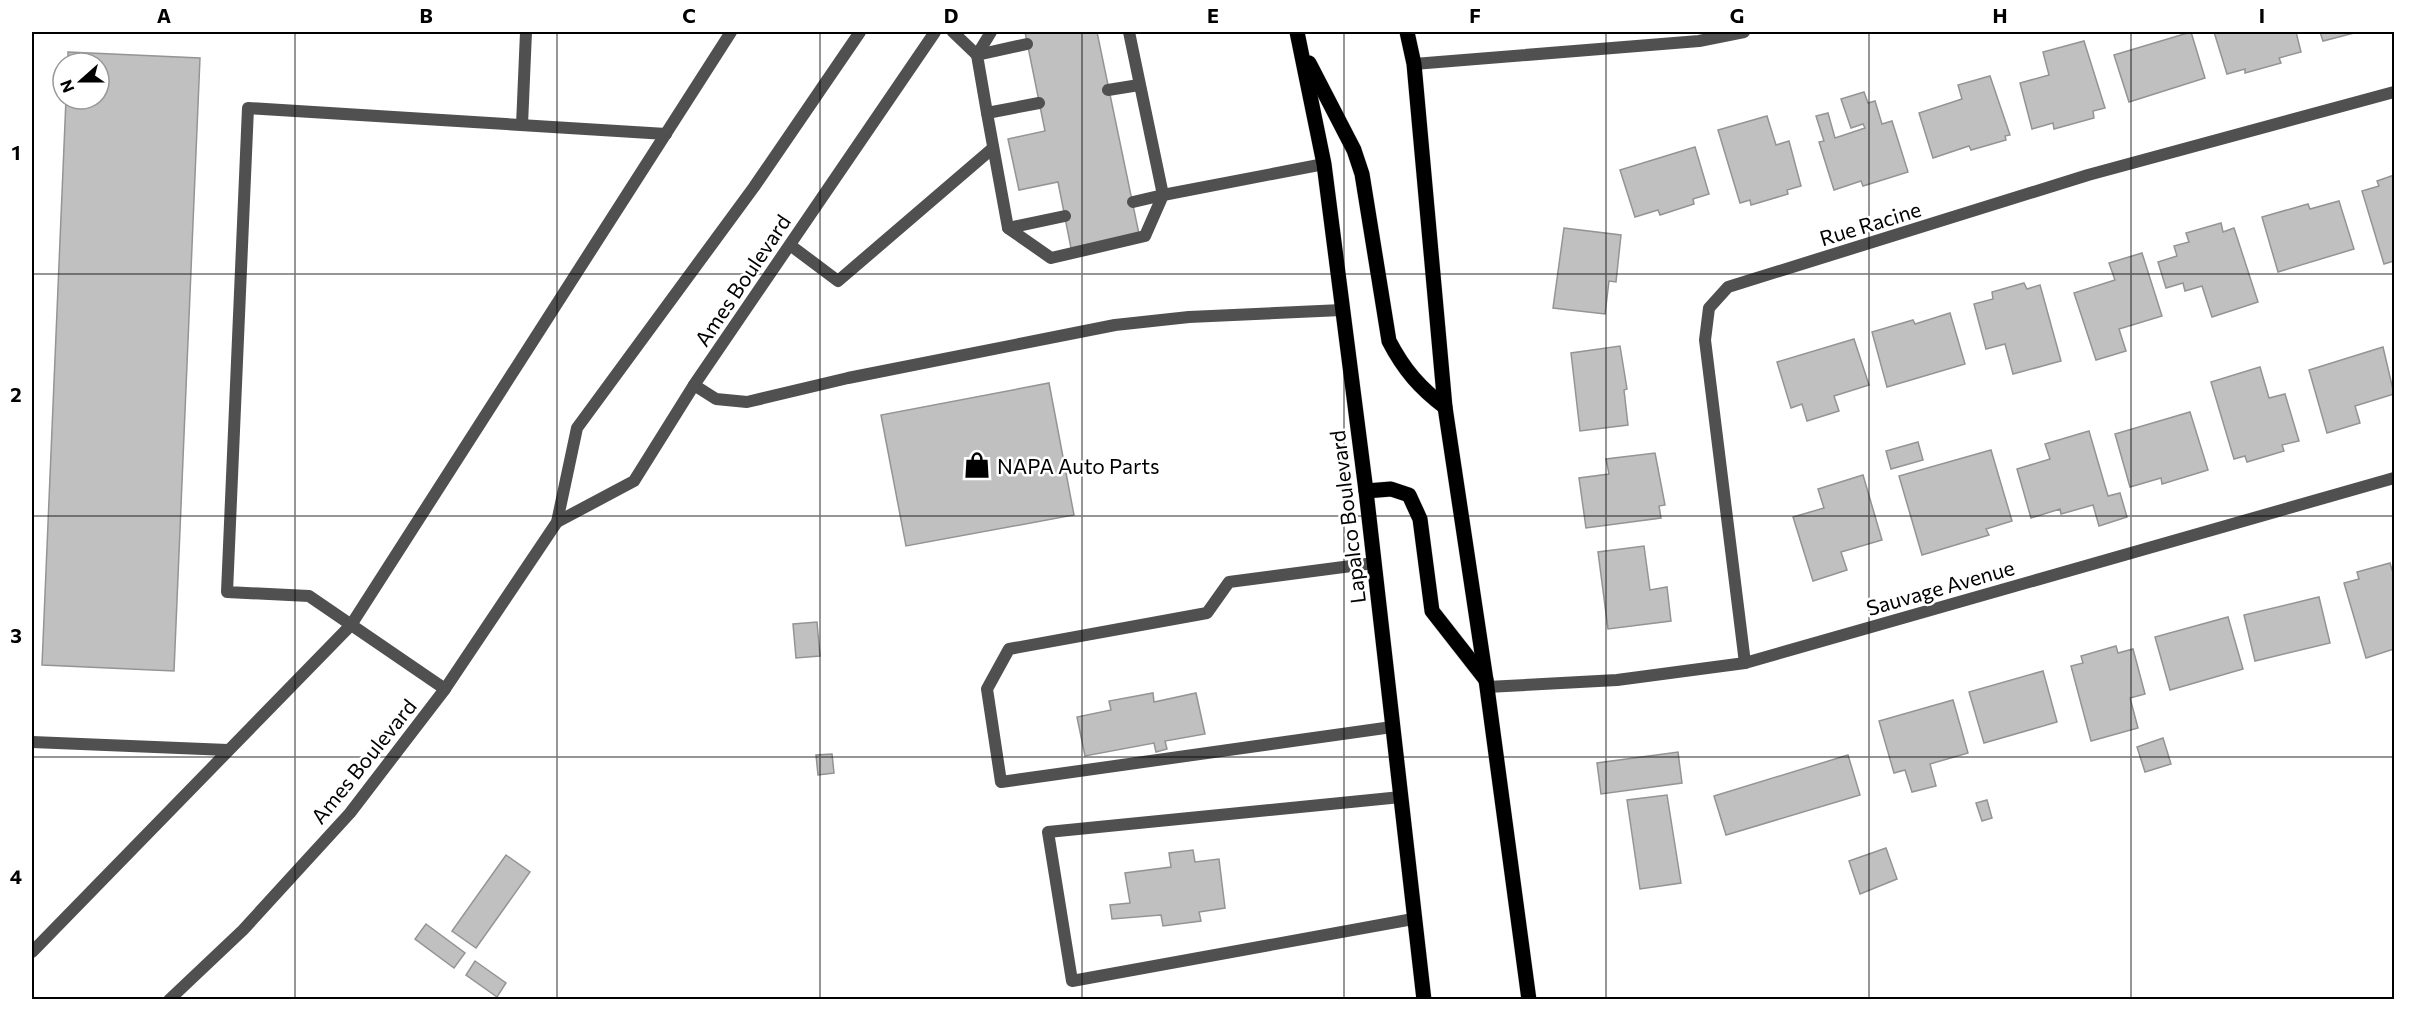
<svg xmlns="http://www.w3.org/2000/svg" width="2426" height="1031" font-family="Commissioner,sans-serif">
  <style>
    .building { fill: #c0c0c0; stroke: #949494; stroke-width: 1.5 }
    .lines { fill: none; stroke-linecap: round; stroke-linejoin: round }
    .primary-casing { stroke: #dbdbdb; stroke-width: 16 }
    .service { stroke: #505050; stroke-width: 12 }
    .minor { stroke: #505050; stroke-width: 12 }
    .tertiary { stroke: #505050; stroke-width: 12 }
    .primary { stroke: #000; stroke-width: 15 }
    .grid { fill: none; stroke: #000; stroke-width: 1.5; stroke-opacity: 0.55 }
    .labels { text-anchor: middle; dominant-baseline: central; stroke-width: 5; stroke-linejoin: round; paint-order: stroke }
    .street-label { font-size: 21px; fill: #000; stroke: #fff }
    .poi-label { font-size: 21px; fill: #000; stroke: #fff; text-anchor: start }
    .neatline { fill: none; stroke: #000; stroke-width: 2 }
    .grid-label { font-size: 20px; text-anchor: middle; font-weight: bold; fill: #000 }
  </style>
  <rect width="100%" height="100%" fill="#fff"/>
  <g class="building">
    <path d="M1025,32H1097L1139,234L1071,248L1058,182L1019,190L1008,139L1045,131Z"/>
    <path d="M2191,32L2205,78L2129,102L2114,55Z"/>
    <path d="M2214,32H2296L2301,52L2279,58L2281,63L2245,73V69L2227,74Z"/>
    <path d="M2320,32H2358L2323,41Z"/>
    <path d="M2084,41L2105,108L2093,111L2094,118L2054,129L2053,123L2032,129L2020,83L2049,75L2043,52Z"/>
    <path d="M68,52L200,58L174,671L42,665L66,99H99V63H68Z"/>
    <path d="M1990,76L2010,135L2005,136L2006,140L1971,150L1969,146L1933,158L1919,113L1962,99L1958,85Z"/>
    <path d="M1864,92L1868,103L1875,101L1882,124L1892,121L1908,172L1863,186L1861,181L1834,190L1819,142L1824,141L1816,116L1828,113L1835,138L1865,128L1863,124L1851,128L1841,99Z"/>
    <path d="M1767,116L1776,145L1789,141L1801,186L1787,190L1788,194L1751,205L1750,200L1740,203L1718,130Z"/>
    <path d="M1695,147L1709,194L1693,199L1694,204L1660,215L1658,210L1635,217L1620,170Z"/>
    <path d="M2394,175V261L2384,264L2362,191L2379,186L2377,181Z"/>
    <path d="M2339,201L2354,249L2278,272L2262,217L2308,204L2310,209Z"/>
    <path d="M2221,223L2223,232L2234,228L2258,302L2212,317L2202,286L2185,291L2183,283L2166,288L2158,262L2177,256L2174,246L2189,242L2186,233Z"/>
    <path d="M1564,228L1621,235L1616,282L1609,281L1605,314L1553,308Z"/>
    <path d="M2142,253L2162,316L2119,329L2126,351L2096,360L2074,293L2115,280L2109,263Z"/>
    <path d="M2024,283L2027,289L2040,285L2061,361L2013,374L2005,344L1986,349L1974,304L1993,299L1992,292Z"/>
    <path d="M1950,313L1965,364L1887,387L1872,332L1913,320L1915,324Z"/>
    <path d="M1854,339L1869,385L1834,396L1839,411L1807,421L1802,404L1791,408L1777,362Z"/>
    <path d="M1620,346L1627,389L1624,390L1628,425L1580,431L1571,353Z"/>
    <path d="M2383,347L2394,394L2355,406L2360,423L2327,433L2309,370Z"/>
    <path d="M2260,367L2269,398L2285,394L2299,441L2282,445L2284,451L2247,462L2245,456L2234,459L2211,382Z"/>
    <path d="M1049,383L1074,515L906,546L881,415Z"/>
    <path d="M2190,412L2208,470L2162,484L2161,478L2130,487L2115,434Z"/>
    <path d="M2089,431L2108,496L2120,493L2127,517L2099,526L2093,505L2061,514L2060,509L2031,518L2017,469L2050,459L2045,444Z"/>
    <path d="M1918,442L1923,460L1891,469L1886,451Z"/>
    <path d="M1991,450L2012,521L1986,529L1989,535L1922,555L1899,476Z"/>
    <path d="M1655,453L1665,505L1659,506L1661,518L1586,528L1579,478L1609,474L1606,459Z"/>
    <path d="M1863,475L1882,540L1841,552L1847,570L1813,581L1793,517L1824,508L1818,489Z"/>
    <path d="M1644,546L1650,590L1667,587L1671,621L1608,629L1598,552Z"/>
    <path d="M2390,563L2392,570L2394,569V649L2366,658L2344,583L2359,579L2357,572Z"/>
    <path d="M2319,597L2330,643L2255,661L2244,615Z"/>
    <path d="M2228,617L2243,669L2170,690L2155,637Z"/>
    <path d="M817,622L820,656L796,658L793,624Z"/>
    <path d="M2116,646L2118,653L2133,649L2145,694L2130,698L2138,728L2091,741L2071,666L2083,663L2081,656Z"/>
    <path d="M2043,671L2057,722L1984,743L1969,692Z"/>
    <path d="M1153,693L1154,702L1196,693L1205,734L1165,741L1167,749L1156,752L1154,743L1085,756L1077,717L1111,710L1109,701Z"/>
    <path d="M1953,700L1968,753L1930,764L1936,786L1912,792L1905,770L1894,773L1879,721Z"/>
    <path d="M2163,738L2171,764L2145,772L2137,747Z"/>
    <path d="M1678,752L1682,783L1601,794L1597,763Z"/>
    <path d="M832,754L834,773L818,775L816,755Z"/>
    <path d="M1848,755L1860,795L1726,835L1714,796Z"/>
    <path d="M1667,795L1681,883L1640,889L1627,800Z"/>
    <path d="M1987,800L1992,818L1982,821L1976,803Z"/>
    <path d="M1886,848L1897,879L1860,894L1849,861Z"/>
    <path d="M1193,850L1195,862L1219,859L1225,908L1199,912L1201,921L1163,926L1161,915L1112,919L1110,905L1130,903L1125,873L1171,867L1169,853Z"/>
    <path d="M506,855L530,872L476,948L452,931Z"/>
    <path d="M426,924L465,953L454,968L415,939Z"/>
    <path d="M475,961L506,983L497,997L466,975Z"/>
  </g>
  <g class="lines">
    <defs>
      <g id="primary">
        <path d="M1297,32L1324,164L1366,491L1424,1000"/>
        <path d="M1407,32L1414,64L1445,407L1486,680L1529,1000"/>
        <path d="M1309,63L1354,150L1362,174L1389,341C1404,370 1420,388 1445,407"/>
        <path d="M1366,491L1391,489L1409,495L1420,519L1432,611L1486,680"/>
      </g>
    </defs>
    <use href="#primary" class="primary-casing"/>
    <g class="service">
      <path d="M953,32L977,55L991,32"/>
      <path d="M1129,32L1163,195L1324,164"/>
      <path d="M1414,64L1699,41L1744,32"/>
      <path d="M1108,90L1139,85"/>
      <path d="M1039,103L987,113L1008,228L1051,258L1145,236L1163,195"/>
      <path d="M987,113L977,55L1027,44"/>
      <path d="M522,125L526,32"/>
      <path d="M1133,202L1163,195"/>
      <path d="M1008,228L1065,216"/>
      <path d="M790,245L838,281L993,148"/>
      <path d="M694,385L716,399L747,402L848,378L1115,325L1189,317L1342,310"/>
      <path d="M1374,563L1229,582L1207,613L1009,649L987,689L1001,782L1392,727"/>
      <path d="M445,689L309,596L227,592L248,108L666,134"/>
      <path d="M32,742L228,750"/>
      <path d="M1401,797L1048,832L1072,981L1413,919"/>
      <path d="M32,952L351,625L731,32"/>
    </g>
    <g class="minor">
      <path d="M1745,663L1705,340L1709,308L1728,287L2088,175L2394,92"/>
      <path d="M1487,687L1617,680L1745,663L2394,478"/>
    </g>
    <g class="tertiary">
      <path d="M557,522L634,481L694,385L935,32"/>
      <path d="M169,1000L243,930L350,813L445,689L557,522L577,428L754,187L860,32"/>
    </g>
    <use href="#primary" class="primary"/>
  </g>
  <path class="grid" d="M295,32V1000M557,32V1000M820,32V1000M1082,32V1000M1344,32V1000M1606,32V1000M1869,32V1000M2131,32V1000M32,274H2394M32,516H2394M32,757H2394"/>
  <defs>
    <symbol id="shop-bare" viewBox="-9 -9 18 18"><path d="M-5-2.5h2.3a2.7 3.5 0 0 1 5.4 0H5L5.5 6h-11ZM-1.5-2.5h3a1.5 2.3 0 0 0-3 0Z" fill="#000" stroke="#fff" stroke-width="2.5" paint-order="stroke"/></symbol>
  </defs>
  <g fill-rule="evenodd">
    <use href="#shop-bare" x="958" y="446" width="38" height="38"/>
  </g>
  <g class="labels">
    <g class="street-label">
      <text transform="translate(1870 223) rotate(-17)">Rue Racine</text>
      <text transform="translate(742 280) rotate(-56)">Ames Boulevard</text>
      <text transform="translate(1347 517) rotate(-97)">Lapalco Boulevard</text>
      <text transform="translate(1940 587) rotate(-16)">Sauvage Avenue</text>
      <text transform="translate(363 761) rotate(-51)">Ames Boulevard</text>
    </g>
    <g class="poi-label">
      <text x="997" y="465">NAPA Auto Parts</text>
    </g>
  </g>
  <rect width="2426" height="1031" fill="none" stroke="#ffffff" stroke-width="66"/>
  <g transform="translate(81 81) rotate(249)"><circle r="28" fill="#ffffff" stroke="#999999" stroke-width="1.5"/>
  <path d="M0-4.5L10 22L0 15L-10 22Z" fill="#000000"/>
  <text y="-9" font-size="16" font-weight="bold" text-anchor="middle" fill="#000000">N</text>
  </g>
  <rect x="33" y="33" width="2360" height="965" class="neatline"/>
  <g class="grid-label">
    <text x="164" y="23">A</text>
    <text x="426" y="23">B</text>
    <text x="689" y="23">C</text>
    <text x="951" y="23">D</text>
    <text x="1213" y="23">E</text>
    <text x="1475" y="23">F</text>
    <text x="1737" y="23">G</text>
    <text x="2000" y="23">H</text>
    <text x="2262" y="23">I</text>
    <text x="16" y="160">1</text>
    <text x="16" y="402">2</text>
    <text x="16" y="643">3</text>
    <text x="16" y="884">4</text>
  </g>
</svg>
